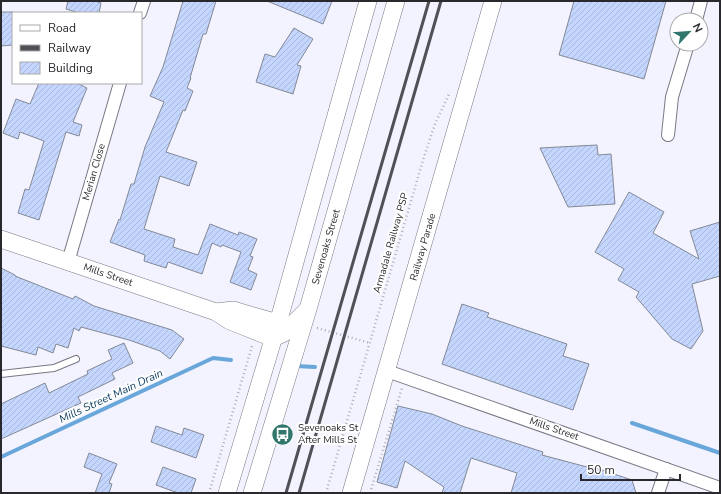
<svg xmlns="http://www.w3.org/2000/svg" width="721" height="494" font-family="'Nunito Sans',sans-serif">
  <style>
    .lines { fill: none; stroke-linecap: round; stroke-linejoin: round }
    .stream { stroke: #69a6d9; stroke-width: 4 }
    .building { fill: url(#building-hatch); stroke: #838996 }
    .lane-casing { stroke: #787885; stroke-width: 8 }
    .street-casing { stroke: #787885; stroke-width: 14 }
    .secondary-casing { stroke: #787885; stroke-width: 18 }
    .path { stroke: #afafb8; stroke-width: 2.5; stroke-dasharray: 1 3; stroke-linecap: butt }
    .lane { stroke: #fff; stroke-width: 6 }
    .street { stroke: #fff; stroke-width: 12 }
    .secondary { stroke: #fff; stroke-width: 17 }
    .rail { stroke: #505056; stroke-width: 3 }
    .labels { text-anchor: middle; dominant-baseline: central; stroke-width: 4; stroke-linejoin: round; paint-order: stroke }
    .street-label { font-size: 10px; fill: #28282d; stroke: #fff }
    .poi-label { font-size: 10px; fill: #28282d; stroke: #fff; text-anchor: start }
    .water-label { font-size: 11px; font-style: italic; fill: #103f61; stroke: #fff }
  </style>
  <defs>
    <pattern id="building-hatch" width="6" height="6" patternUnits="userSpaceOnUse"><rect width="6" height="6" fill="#c4d6fe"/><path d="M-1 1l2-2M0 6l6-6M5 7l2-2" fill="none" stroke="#a8b8da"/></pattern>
  </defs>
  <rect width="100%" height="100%" fill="#f3f3ff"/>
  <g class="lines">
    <g class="stream">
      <path d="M296,366L315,367"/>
      <path d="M632,423L720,453"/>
      <path d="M1,457L213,358L231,360"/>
    </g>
  </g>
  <g class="building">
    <path d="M68,1H95L101,3L99,13H79L66,9Z"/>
    <path d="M183,1H216L206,34H203L190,78H191L187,88L193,91L185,111L183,110L166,152L197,162L189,186L160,176L144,229L175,239L173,247L198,255L210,224L238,235L239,232L257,239L250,256L253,257L248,270L257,274L251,290L230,282L241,252L222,245L221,247L212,243L202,274L168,262L166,268L144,261L145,255L110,242L119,219L120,220L131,184H134L145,147L164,102L150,96L163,67Z"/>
    <path d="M267,1H332L323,24Z"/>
    <path d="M574,1H666L644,79L559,55Z"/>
    <path d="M1,12H13V45L1,46Z"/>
    <path d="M294,28L313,39L297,65L301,66L293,94L256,82L265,54L275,57Z"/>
    <path d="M39,83H77L87,88L73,122L82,125L79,136L66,132L39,220L18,213L25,189L29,190L44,141L20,132L18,139L3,133L16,99L30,104Z"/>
    <path d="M597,145L598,155L611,154L615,204L568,207L540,148Z"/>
    <path d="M629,192L664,212L653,233L699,259L690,231L720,222V276L692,284L703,331L691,349L672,339L636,297L639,292L618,280L624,269L595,252Z"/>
    <path d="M1,268L15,275V276L73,299L75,296L94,306L172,330L184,339L170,359L160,351L129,340L81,327L79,331L74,328L68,348L56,344L53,353L38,347L36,355L1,346Z"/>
    <path d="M462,304L489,313L487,317L567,344L563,356L589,364L573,410L442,364Z"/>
    <path d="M124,343L133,363L112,373L115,379L78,397L81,403L1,439V404L45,383L49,393L88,374L87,371L112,359L108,350Z"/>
    <path d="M398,406L432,414L462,426L543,452L542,455L587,467V465L632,480L636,493H511L517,473L471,458L460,493H442L444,487L405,461L397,488L377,482Z"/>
    <path d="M156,426L182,435L184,428L204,435L196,458L151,442Z"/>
    <path d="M89,453L117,464L109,483L112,484L109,493H95L102,474L84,467Z"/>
    <path d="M163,467L196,479L191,493H178L156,485Z"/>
  </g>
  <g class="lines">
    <defs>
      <path id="lane" d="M1,374L54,368L76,359"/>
      <g id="street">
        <path d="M140,13L144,1"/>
        <path d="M696,20L701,1"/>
        <path d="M668,135L672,97L688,44"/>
        <path d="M68,262L120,83"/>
        <path d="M387,371L720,488"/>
        <path d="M658,493L666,469"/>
      </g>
      <g id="secondary">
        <path d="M1,239L216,312L230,321L273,338L284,333L306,311"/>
        <path d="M216,312L233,310L260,318L278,323L283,332"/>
        <path d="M227,493L278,323L368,1"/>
        <path d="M252,493L308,309L396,1"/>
        <path d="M351,493L493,1"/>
      </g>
    </defs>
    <use href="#lane" class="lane-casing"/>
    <use href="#street" class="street-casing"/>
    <use href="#secondary" class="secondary-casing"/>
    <g class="path">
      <path d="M317,328L370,343"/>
      <path d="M209,493L252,346"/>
      <path d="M326,493L423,160L435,124L450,92"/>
      <path d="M370,493L402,388"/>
    </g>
    <use href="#lane" class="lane"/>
    <use href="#street" class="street"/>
    <use href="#secondary" class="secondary"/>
    <g class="rail">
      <path d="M286,493L429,1"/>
      <path d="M299,493L441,1"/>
    </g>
  </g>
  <defs>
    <symbol id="bus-disc" viewBox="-11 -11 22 22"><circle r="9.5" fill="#30766c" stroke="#fff"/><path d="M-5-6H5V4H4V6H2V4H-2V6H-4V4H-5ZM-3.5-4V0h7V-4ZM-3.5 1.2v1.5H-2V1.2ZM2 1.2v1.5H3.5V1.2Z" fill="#fff"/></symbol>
  </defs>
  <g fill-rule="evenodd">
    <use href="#bus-disc" x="270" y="422" width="25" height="25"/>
  </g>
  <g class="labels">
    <g class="street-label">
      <text transform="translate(94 172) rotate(-74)">Merian Close</text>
      <text transform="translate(391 243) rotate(-74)">Armadale Railway PSP</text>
      <text transform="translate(326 247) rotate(-74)">Sevenoaks Street</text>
      <text transform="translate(423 247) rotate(-74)">Railway Parade</text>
      <text transform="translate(108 275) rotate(19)">Mills Street</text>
      <text transform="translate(554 429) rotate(19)">Mills Street</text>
    </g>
    <g class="poi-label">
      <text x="298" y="428">Sevenoaks St<tspan x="298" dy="12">After Mills St</tspan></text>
    </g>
    <g class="water-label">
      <text transform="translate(111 396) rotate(-25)">Mills Street Main Drain</text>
    </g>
  </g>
  <rect width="721" height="494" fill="none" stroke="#28282d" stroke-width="4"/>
  <rect x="12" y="12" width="130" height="72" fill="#ffffff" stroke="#a9a9ab"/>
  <rect x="20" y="25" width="20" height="6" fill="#ffffff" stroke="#a9a9ab"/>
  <text x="48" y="32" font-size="12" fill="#28282d">Road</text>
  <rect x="20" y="45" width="20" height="6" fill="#505056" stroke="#a9a9ab"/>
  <text x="48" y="52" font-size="12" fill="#28282d">Railway</text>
  <rect x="20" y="62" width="20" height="12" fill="url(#building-hatch)" stroke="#a9a9ab"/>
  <text x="48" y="72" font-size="12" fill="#28282d">Building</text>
  <g transform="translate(689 32) rotate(64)"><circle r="19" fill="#ffffff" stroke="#a9a9ab"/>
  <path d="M0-3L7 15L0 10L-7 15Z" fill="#30766c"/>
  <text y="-6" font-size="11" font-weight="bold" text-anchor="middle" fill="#28282d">N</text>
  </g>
  <path d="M581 474v6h99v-6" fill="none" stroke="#28282d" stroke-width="2"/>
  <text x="587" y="474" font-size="12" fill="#28282d" stroke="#ffffff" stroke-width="3" paint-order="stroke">50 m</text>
</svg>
